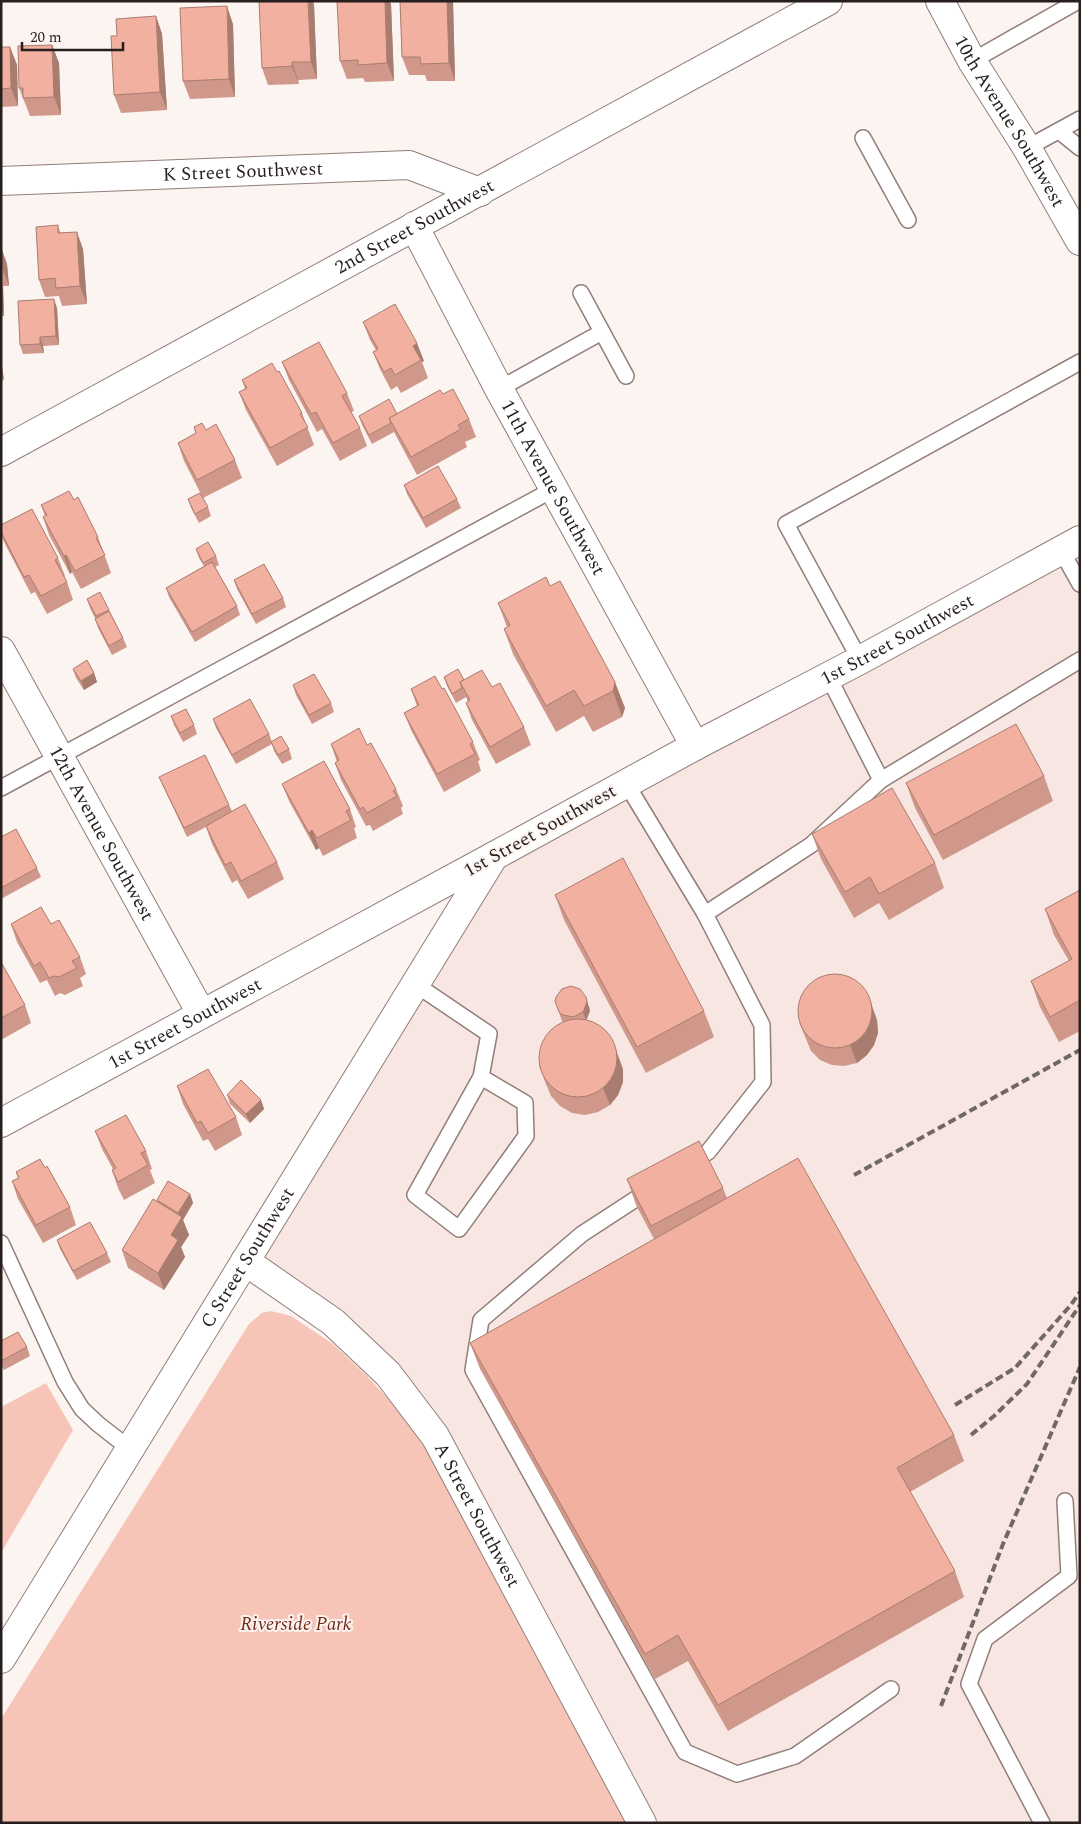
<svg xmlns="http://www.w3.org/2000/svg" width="1081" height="1824" font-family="Spectral,serif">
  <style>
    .built { fill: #f8e6e2 }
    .green { fill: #f7c5b8 }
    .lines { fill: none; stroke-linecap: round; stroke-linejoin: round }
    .lane-casing { stroke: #917e79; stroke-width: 18 }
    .street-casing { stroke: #917e79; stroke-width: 30 }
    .secondary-casing { stroke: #917e79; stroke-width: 30 }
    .lane { stroke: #fff; stroke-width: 15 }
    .street { stroke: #fff; stroke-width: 28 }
    .secondary { stroke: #fff; stroke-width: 28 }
    .rail { stroke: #6f6866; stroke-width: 4; stroke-dasharray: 8 4; stroke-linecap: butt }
    .wall { fill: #d0988a }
    .shaded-wall { fill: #a97c70 }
    .building { fill: #f2b1a0; stroke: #a97c70 }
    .labels { text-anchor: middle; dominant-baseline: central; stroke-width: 4; stroke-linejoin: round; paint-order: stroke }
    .street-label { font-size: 19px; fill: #261f1d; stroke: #fcf4f1 }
    .park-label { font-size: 19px; font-style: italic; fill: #742a17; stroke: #fcf4f1 }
  </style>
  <rect width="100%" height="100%" fill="#fcf4f1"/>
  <path class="built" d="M1080,540V1823H642L388,1374L245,1261L494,856Z"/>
  <g class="green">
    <path d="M271,1311L291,1316L333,1344L366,1375L405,1417L427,1451L478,1542L629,1823H1V1719L249,1324L262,1313Z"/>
    <path d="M46,1383L73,1430L1,1553V1407Z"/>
  </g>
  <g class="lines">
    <defs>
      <g id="lane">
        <path d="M972,61L1078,1"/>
        <path d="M1059,131L1080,148"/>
        <path d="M863,138L908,220"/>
        <path d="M1027,148L1080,119"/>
        <path d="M581,293L626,376"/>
        <path d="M499,389L602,332"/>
        <path d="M1061,550L1080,584"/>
        <path d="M860,660L786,524L1080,362"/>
        <path d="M881,780L1080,660"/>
        <path d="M626,783L705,914L762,1025L763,1082L708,1152L689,1164"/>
        <path d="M1,788L554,489"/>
        <path d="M705,914L811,845L881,780L828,676"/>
        <path d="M415,984L489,1034L481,1077L415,1195L459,1229L526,1136L525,1103L481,1077"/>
        <path d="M651,1189L582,1234L481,1320L473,1370L685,1752L737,1774L795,1756L891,1689"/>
        <path d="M1,1243L65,1382L82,1409L98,1424L130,1449"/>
        <path d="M1042,1823L969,1684L985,1639L1069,1576L1065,1501"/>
      </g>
      <g id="street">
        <path id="s1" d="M940,1L972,61L1027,148L1080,241"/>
        <path id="s2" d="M1,181L409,165L480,192"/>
        <path id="s3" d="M414,226L499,389L695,746"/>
        <path id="s4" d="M1,651L201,1013"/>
        <path id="s5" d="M1,1123L494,856"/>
        <path id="s6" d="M245,1261L333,1322L388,1374L435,1436L642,1823"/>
      </g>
      <g id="secondary">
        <path id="s7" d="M1,452L828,1"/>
        <path id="s8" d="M1,1659L494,856L695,746L860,660L1080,540"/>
      </g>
    </defs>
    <use href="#lane" class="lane-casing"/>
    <use href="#street" class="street-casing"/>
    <use href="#secondary" class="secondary-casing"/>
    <use href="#lane" class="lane"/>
    <use href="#street" class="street"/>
    <use href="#secondary" class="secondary"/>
    <g class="rail">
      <path d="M854,1175L1080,1050"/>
      <path d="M955,1405L1015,1368L1070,1306L1080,1292"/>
      <path d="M971,1435L994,1416L1027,1384L1080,1305"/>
      <path d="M941,1706L1003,1544L1080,1367"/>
    </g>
  </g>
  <g class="wall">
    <path d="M400,1H453L455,81H427L425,75H409L402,57Z"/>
    <path d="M391,4L394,81L365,82L363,78L347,79L340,61Z"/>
    <path d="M314,5L317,79L298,80L299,84L268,85L262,68Z"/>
    <path d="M156,16L162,34L167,110L121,113L114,95L117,36Z"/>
    <path d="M233,24L235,97L190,99L183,81Z"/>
    <path d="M52,45L59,63L61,115L30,116L19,88Z"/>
    <path d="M1,47H10L17,65L18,106L1,107Z"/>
    <path d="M58,225L60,232L83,249L87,304L62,306L59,296L45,297L39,280Z"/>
    <path d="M1,241L2,250L7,264L9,286H3L4,316H1Z"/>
    <path d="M57,308L59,345L43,346L44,353L23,354L20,345Z"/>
    <path d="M363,322L424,361L422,362L428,378L401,393L397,386L391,390L380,369L373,352L376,350L370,340Z"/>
    <path d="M1,361L4,380L1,381Z"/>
    <path d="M282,362L347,393L354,411L351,412L360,428L367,446L340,461L322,429L317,432L289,380Z"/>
    <path d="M277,372L302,413L314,445L277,466L246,410L239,392L245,389L242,380Z"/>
    <path d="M443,394L469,419L476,437L465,442L467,447L417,475L394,432L372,444L362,425L359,416L397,414Z"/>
    <path d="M194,427L206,430L235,460L242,478L203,498L184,461L178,443L196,433Z"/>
    <path d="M404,485L457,499L461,508L426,528L407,494Z"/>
    <path d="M188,499L208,507L211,516L199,523L191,508Z"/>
    <path d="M74,500L98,537L111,573L81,589L72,572L70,574L49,535L43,517L45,516L41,505Z"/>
    <path d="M1,525L58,558L65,576L64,577L67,582L73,600L47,614L35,592L31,594L5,544L1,535Z"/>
    <path d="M196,549L216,556L219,565L215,567L237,606L240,615L195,642L169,597L166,588L204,566L199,558Z"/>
    <path d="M234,580L283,598L286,607L256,624L237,589Z"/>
    <path d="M550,586L625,708L622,717L593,732L584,716L556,732L513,654L504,629L507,627L498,603Z"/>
    <path d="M87,599L109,610L123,638L127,647L112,655L98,628L95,619V618L90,608Z"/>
    <path d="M73,669L94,673L97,682L84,690L76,678Z"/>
    <path d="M444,677L464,680L492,687L524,727L531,745L496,764L472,720L466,703L468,702L466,697L456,703L447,686Z"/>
    <path d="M293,685L331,703L334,712L312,724L296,695Z"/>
    <path d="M411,689H442L473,742L480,760L478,761L481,771L444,792L411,730L404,713L417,706Z"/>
    <path d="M171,716L194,725L197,734L183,742L174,725Z"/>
    <path d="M213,719L269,734L272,742L289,749L292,759L282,764L274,751L272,744L236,764L216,728Z"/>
    <path d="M331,744L367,745L396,789L403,806L401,808L403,814L373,831L370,825L366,826L341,780L335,763L337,762Z"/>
    <path d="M1044,776L1053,801L943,860L915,808L906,783Z"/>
    <path d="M159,777L229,805L232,811L277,862L284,879L248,899L237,880L232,883L212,844L206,827L187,837L163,786Z"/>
    <path d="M282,784L350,809L356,827L354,828L357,838L323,856L319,848L316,850L289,801Z"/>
    <path d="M812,834L935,863L944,888L889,920L879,903L854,918L821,859Z"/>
    <path d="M1,837L37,868L41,877L1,899Z"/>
    <path d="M1080,890V1031L1059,1042L1040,1007L1031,981L1069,961L1054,935L1045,909Z"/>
    <path d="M555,895L704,1011L714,1037L646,1073L564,920Z"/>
    <path d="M11,924H51L80,957L86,974L80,978L83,986L65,995L60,993L55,996L47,980L40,983L17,942Z"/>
    <path d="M1,962L25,1005L31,1023L1,1040Z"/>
    <path d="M555,1001L589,1006L590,1011L586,1020L623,1069V1082L618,1095L610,1105L598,1112L585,1115L572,1113L560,1106L551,1096L546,1084L539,1066L564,1022L562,1021Z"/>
    <path d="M877,1020L878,1033L874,1045L867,1055L857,1063L844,1066L832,1065L820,1060L811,1051L799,1022Z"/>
    <path d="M177,1086L236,1117L242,1135L215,1151L208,1139L203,1141L183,1104Z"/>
    <path d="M227,1095L261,1100L264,1109L250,1123L230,1104Z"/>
    <path d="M95,1131L146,1151L152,1169L150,1170L155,1183L124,1200L118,1188L112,1170L113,1169L102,1149Z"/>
    <path d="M16,1172L70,1207L76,1225L43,1243L18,1199L12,1181L18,1178Z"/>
    <path d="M627,1179L723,1188L727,1198L954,1435L964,1461L910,1492L955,1571L964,1597L728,1731L688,1661L655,1679L480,1369L470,1343L654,1239L636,1205Z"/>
    <path d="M190,1194L193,1203L183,1220L189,1235L181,1247L185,1257L164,1290L128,1268L122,1250L157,1201Z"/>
    <path d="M57,1240L107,1253L111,1262L77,1280L60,1249Z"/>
    <path d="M1,1341L27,1347L30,1356L4,1370L1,1365Z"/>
  </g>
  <g class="shaded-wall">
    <path d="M308,1H313L314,5L317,79L311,62Z"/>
    <path d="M385,1H390L391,4L394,81L387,63Z"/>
    <path d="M447,1H453L455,81L449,63Z"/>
    <path d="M227,6L233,24L235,97L229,79Z"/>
    <path d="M156,16L162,34L167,110L160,92Z"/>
    <path d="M52,45L59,63L61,115L54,97Z"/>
    <path d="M10,47L17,65L18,106L11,88Z"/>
    <path d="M292,62L298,80L299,84L292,66Z"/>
    <path d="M77,232L83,249L87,304L80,286Z"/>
    <path d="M1,241L2,250L7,264L9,286L2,268Z"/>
    <path d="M1,281L3,286L4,316L1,307Z"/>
    <path d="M54,299L57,308L59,345L56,336Z"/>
    <path d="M40,337L43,346L44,353L40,344Z"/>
    <path d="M417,343L424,361L422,362L413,346Z"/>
    <path d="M1,361L4,380L1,371Z"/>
    <path d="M66,555L72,572L70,574L64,556Z"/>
    <path d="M94,673L97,682L84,690L81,681Z"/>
    <path d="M615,682L625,708L622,717L613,691Z"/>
    <path d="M312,830L319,848L316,850L309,833Z"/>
    <path d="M586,997L590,1011L586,1021L583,1012Z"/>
    <path d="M871,1003L877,1020L878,1033L874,1045L867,1055L857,1063L850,1045Z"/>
    <path d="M612,1039L623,1069V1082L618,1095L610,1105L603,1088Z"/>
    <path d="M261,1100L264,1109L250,1123L246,1114Z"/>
    <path d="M190,1194L193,1203L183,1220L189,1235L181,1247L185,1257L164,1290L158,1273L171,1235L181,1219L178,1213Z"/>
  </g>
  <g class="building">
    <path d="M259,1H308L311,62H292V66L262,68Z"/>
    <path d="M337,1H385L387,63L358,65V60L340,61Z"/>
    <path d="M400,1H447L449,63L421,64L420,57H402Z"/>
    <path d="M227,6L229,79L183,81L180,8Z"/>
    <path d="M156,16L160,92L114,95L111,36H117L116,19Z"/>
    <path d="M52,45L54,97L23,98V88H19L18,46Z"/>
    <path d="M1,47H10L11,88L1,89Z"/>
    <path d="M58,225V233L77,232L80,286L56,288L55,278L39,280L36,227Z"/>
    <path d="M54,299L56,336L40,337V344L20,345L18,301Z"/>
    <path d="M395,304L417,343L413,346L421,360L395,375L391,368L384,372L373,352L378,349L363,322Z"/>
    <path d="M319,342L347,393L342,396L360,428L333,443L316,412L311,414L282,362Z"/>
    <path d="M272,363L277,372L279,371L302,413L300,414L308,427L270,448L239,392L247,388L242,380Z"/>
    <path d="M453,389L469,419L458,425L461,429L411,457L389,418L440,390L443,394Z"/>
    <path d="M389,399L397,414L389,418L391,423L369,435L359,416Z"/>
    <path d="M202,423L206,430L216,424L235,460L197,480L178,443L196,433L194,427Z"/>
    <path d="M438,466L457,499L423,518L404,485Z"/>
    <path d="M69,491L74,500L78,497L98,537L96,538L105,555L75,571L66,555L64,556L43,517L47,515L41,505Z"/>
    <path d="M200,493L208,507L195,514L188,499Z"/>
    <path d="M32,509L58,558L55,560L67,582L41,596L29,575L24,577L1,532V525Z"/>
    <path d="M208,542L216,556L203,563L196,549Z"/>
    <path d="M212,562L237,606L192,632L166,588Z"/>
    <path d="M264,564L283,598L252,614L234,580Z"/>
    <path d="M546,577L550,586L560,581L615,682L613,691L584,706L574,690L546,706L504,629L510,625L498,603Z"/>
    <path d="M100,592L109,610L96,616L87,599Z"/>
    <path d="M109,611L123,638L109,646L95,619Z"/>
    <path d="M87,660L94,673L81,681L73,669Z"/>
    <path d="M458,669L464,680L460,682L462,688L452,694L444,677Z"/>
    <path d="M482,670L492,687L500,683L524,727L490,747L466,703L470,700L460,682Z"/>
    <path d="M314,674L331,703L309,715L293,685Z"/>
    <path d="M435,676L442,689L444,688L473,742L470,744L475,754L437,774L404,713L419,705L411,689Z"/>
    <path d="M250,699L269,734L232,755L213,719Z"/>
    <path d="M186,709L194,725L180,733L171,716Z"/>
    <path d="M1016,724L1044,776L934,835L906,783Z"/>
    <path d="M359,728L367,745L371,743L396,789L393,791L397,796L367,813L363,807L360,809L335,763L339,760L331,744Z"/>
    <path d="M281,736L289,749L278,755L271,742Z"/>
    <path d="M205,755L229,805L184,828L159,777Z"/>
    <path d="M324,761L350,809L346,811L351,820L317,838L312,830L309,833L282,784Z"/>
    <path d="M892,788L935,863L879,894L870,877L845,892L812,834Z"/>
    <path d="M245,804L277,862L241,881L231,862L225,865L206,826Z"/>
    <path d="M16,829L37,868L1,888V837Z"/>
    <path d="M623,858L704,1011L637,1047L555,895Z"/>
    <path d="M1080,890V1000L1050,1017L1031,981L1072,959L1045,909Z"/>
    <path d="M41,907L51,924L59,920L80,957L72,961L77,968L59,977L54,976L49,978L40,962L34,966L11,924Z"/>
    <path d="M1,962L25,1005L1,1018Z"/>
    <circle cx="835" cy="1011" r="37"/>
    <path d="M571,986L580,989L586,997L587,1002L583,1012L573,1017L563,1015L559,1012L555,1001L556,997L562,989Z"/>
    <circle cx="578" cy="1058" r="39"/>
    <path d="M208,1069L236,1117L208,1133L201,1121L197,1123L177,1086Z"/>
    <path d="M241,1080L261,1100L246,1114L227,1095Z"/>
    <path d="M126,1115L146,1151L141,1153L148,1165L118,1182L112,1170L116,1168L95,1131Z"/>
    <path d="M699,1141L723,1188L651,1226L627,1179Z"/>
    <path d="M798,1158L954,1435L897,1468L955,1571L718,1705L678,1635L645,1654L470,1343Z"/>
    <path d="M40,1159L45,1168L47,1166L70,1207L36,1225L12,1181L19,1178L16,1172Z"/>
    <path d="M168,1181L190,1194L178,1213L157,1200Z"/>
    <path d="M153,1199L182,1217L171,1235L178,1240L158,1273L122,1250Z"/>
    <path d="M90,1222L107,1253L73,1271L57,1240Z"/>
    <path d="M18,1332L27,1347L1,1361V1341Z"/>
  </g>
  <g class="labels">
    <g class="street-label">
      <text stroke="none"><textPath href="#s1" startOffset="139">10th Avenue Southwest</textPath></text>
      <text stroke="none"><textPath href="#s2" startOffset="242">K Street Southwest</textPath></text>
      <text stroke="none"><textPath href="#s7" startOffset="471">2nd Street Southwest</textPath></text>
      <text stroke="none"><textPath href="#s3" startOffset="296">11th Avenue Southwest</textPath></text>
      <text stroke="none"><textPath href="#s8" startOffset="1400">1st Street Southwest</textPath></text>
      <text transform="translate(540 831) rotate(-29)">1st Street Southwest</text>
      <text stroke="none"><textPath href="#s4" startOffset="208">12th Avenue Southwest</textPath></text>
      <text stroke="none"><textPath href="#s5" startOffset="209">1st Street Southwest</textPath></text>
      <text stroke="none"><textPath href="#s8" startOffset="471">C Street Southwest</textPath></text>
      <text stroke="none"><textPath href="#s6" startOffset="350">A Street Southwest</textPath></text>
    </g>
    <g class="park-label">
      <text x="296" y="1624">Riverside Park</text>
    </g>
  </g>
  <rect width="1081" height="1824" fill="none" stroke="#261f1d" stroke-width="5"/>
  <path d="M22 42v8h101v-8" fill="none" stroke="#261f1d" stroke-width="2.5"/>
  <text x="30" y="42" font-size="15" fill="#261f1d" stroke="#fcf4f1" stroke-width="4" paint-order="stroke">20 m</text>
</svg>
